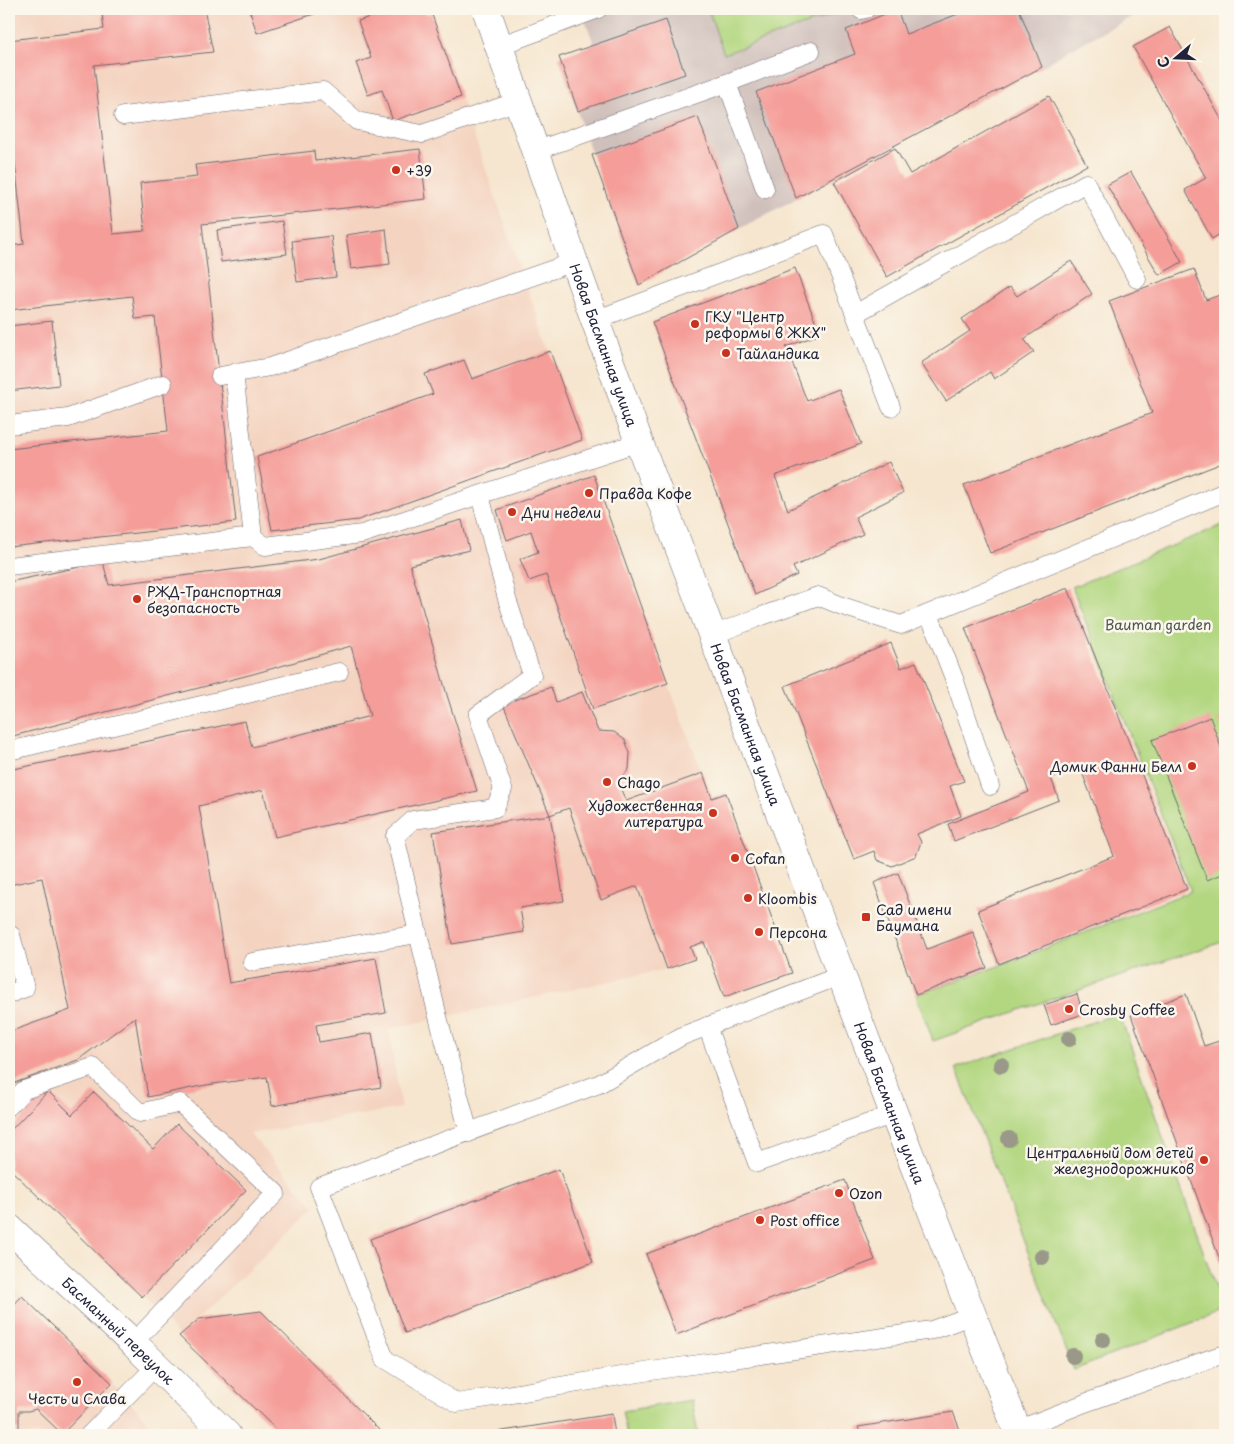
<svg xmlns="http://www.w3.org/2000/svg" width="1234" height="1444" font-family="'Playpen Sans',sans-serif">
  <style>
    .built { fill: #f4d3c0 }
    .industrial { fill: #d0c0bc }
    .green { fill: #b2d780; stroke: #6a7c5e }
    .building { fill: #f59d99 }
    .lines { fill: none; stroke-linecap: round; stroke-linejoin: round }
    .lane-casing { stroke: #6c676f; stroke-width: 19 }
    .street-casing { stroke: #6c676f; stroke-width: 29 }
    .secondary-casing { stroke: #6c676f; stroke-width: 29 }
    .lane { stroke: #fff; stroke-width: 18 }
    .street { stroke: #fff; stroke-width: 28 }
    .secondary { stroke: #fff; stroke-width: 28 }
    .tree { fill: #999889 }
    .poi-dot { fill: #c8321e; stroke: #fbf7ec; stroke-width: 2 }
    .labels { text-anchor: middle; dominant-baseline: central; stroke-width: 5; stroke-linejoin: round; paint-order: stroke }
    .poi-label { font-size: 14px; fill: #22223b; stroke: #fbf7ec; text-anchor: start }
    .street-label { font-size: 14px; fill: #22223b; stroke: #fbf7ec }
    .park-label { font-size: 14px; fill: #4d5850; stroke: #fbf7ec }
  </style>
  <rect width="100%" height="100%" fill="#fbf7ec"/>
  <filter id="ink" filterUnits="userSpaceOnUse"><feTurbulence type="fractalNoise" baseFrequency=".02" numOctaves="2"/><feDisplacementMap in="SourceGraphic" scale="10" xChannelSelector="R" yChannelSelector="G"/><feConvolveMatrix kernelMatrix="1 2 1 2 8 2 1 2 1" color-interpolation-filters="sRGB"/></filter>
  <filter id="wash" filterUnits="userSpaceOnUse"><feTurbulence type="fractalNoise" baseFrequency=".0096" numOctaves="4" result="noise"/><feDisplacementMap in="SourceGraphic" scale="20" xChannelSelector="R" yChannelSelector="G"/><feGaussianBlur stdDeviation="1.12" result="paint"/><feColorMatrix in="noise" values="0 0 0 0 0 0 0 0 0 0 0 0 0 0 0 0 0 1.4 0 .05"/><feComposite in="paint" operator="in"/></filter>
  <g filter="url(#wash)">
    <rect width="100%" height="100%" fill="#f6e6cf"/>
    <g class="built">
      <path d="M9,9H424L426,14L431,12L524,279L668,683L712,798L726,793L792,973L724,997L704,942L690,947L695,959L667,969L389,1029L401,1108L250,1134L315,1207L179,1336L142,1297L9,1168V670L123,645L469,550L462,520L319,559L109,585L102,562L9,582Z"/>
      <path d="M9,1283L126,1398L160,1435H9Z"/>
    </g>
    <path class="industrial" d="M581,9H1146L1069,50L1042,67L739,229L639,285L592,155L559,57L594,44Z"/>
    <g class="green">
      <path d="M708,9H838L840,12L724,54Z"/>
      <path d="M1225,524V941L1020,1010L933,1041L916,995L1004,964L1191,891L1072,587Z"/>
      <path d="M1119,1013L1224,1310L1074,1370L956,1068Z"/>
      <path d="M692,1400L698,1435H627L622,1411Z"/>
    </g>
    <g id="blocks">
      <g class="building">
        <path d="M140,9H204L213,52L94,65L113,234L145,231L140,183L197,177L195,165L314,151L315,161L420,149L426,199L202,224L236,522L9,547V449L168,431L155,317L135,319L132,296L9,310V246L24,244L9,109V40L104,29L102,13Z"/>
        <path d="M249,9H319L320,12L257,33Z"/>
        <path d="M393,9H424L426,14L431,12L461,97L393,121L382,90L368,95L356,63L371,58L358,21Z"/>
        <path d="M897,9L906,34L971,9H1019L1042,67L796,198L756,92L855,54L846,30Z"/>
        <path d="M666,20L685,74L578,111L559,57Z"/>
        <path d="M1170,27L1225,126V231L1212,239L1185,190L1206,178L1133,47Z"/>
        <path d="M1049,96L1087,165L887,277L834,182L895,148L910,174Z"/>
        <path d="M698,117L739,229L639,285L592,155Z"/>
        <path d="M1131,172L1182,262L1159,275L1107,185Z"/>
        <path d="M282,221L287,254L221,262L217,230Z"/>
        <path d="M386,229L390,264L351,269L346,235Z"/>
        <path d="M331,236L336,277L297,282L292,241Z"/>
        <path d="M1071,261L1092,294L1024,339L1034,352L994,379L990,372L946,401L921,363L970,331L962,319L1010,287L1017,296Z"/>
        <path d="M795,268L820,334L786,347L807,401L839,389L861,444L775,476L788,510L889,462L903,493L855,517L863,534L793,567L797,575L755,595L652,322Z"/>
        <path d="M1194,269L1206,300L1225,293V462L990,553L964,485L1152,413L1109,301Z"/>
        <path d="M52,321L59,385L9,391V326Z"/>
        <path d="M550,351L582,440L358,520L272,530L257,457L433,394L425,374L464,360L472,379Z"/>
        <path d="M594,475L668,683L593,709L546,575L529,581L520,559L538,552L531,531L507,540L497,510Z"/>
        <path d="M462,520L469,550L410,565L447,695L477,791L275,837L263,790L199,806L229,983L376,958L386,1013L316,1025L319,1042L372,1033L381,1087L272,1106L267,1077L206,1085L148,1097L135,1017L78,1060L9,1085V1032L70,1010L42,878L9,885V770L245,721L252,747L370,716L351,646L253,674L9,737V582L103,562L109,585L319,559Z"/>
        <path d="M1068,588L1187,889L999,964L978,910L1114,856L1080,767L1051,778L1059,800L954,841L948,824L1029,792L965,628Z"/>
        <path d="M891,643L901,668L916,662L964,781L950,786L961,816L917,834L921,842L916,856L892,866L877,860L874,851L854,859L785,686Z"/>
        <path d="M551,687L556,702L582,692L598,731L614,732L625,740L630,753L629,769L620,780L617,781L626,801L703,773L712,798L726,793L792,973L724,997L704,942L690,947L695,959L667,969L637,886L601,900L569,808L550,815L503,704Z"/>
        <path d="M1225,716V735L1219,719Z"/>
        <path d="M1210,717L1225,758V873L1207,880L1152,740Z"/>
        <path d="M550,815L564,901L520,908L524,932L452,944L433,832Z"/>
        <path d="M898,873L927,949L973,932L987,968L916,995L874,883Z"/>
        <path d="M1077,994L1083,1014L1051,1025L1044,1005Z"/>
        <path d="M1186,994L1204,1046L1225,1039V1274L1131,1015Z"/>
        <path d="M48,1091L72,1115L94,1092L153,1149L177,1124L246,1190L142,1297L9,1168V1132Z"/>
        <path d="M559,1169L593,1262L405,1333L370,1239Z"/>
        <path d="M845,1180L875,1260L676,1335L646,1254Z"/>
        <path d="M22,1296L112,1383L62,1434L36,1409L28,1411H19V1429H9V1310Z"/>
        <path d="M261,1311L384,1435H282L179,1336L199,1319Z"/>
        <path d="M953,1412L962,1435H861L858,1427Z"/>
        <path d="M612,1414L615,1435H484L483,1434Z"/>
        <path d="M830,1431V1435H811V1434Z"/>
      </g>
    </g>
  </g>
  <g filter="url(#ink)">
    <use href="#blocks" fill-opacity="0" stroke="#6c676f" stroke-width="1"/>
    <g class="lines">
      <defs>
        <g id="lane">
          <path d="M861,10L866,9"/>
          <path d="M499,46L598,9"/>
          <path d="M727,83L765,189"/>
          <path d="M123,116L323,91L357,121L422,134L518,101"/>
          <path d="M535,151L727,83L811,51"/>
          <path d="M855,314L1086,183L1137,279"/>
          <path d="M595,320L824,234L891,407"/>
          <path d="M234,373L253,537"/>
          <path d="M220,376L270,367L574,262"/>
          <path d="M9,425L68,418L163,384"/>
          <path d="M9,566L253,537L265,546L362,534L639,442"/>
          <path d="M929,614L955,681L990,786"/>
          <path d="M713,635L762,616L818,596L842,606L901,625L1225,492"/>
          <path d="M9,751L339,672"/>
          <path d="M252,962L418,934"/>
          <path d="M842,975L682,1036L599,1084L319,1187L385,1359L457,1403L651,1371L932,1330L973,1315"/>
          <path d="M9,994L25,988L11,935"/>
          <path d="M707,1026L757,1163L894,1114"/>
          <path d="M9,1106L24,1090L93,1067L140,1113L180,1103L276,1193L133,1343"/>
          <path d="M469,1133L437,1013L395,836L413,820L495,808L503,789L478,715L532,675L507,599L480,495"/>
          <path d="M1017,1430L1085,1403L1218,1356H1225"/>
          <path d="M89,1435L156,1366"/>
        </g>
        <g id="street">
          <path id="s1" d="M9,1228L133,1343L227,1435"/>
        </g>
        <g id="secondary">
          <path id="s2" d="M486,9L574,262L639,442L894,1114L1019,1435"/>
        </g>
      </defs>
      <use href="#lane" class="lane-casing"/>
      <use href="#street" class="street-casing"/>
      <use href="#secondary" class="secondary-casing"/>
      <use href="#lane" class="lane"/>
      <use href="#street" class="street"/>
      <use href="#secondary" class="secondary"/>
    </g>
    <g class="tree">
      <circle cx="1069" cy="1039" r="8"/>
      <circle cx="1001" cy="1065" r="8"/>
      <circle cx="1009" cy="1139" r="8"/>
      <circle cx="1042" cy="1257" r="8"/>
      <circle cx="1103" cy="1340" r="8"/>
      <circle cx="1073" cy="1356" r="8"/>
    </g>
  </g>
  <g class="poi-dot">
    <circle cx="396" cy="170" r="5"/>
    <circle cx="695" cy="324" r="5"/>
    <circle cx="726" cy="353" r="5"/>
    <circle cx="589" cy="493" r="5"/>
    <circle cx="512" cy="512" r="5"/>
    <circle cx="137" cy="599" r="5"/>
    <circle cx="1192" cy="766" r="5"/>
    <circle cx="607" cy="782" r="5"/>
    <circle cx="713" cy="813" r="5"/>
    <circle cx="735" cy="858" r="5"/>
    <circle cx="748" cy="898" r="5"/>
    <rect x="861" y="912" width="10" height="10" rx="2.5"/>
    <circle cx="759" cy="932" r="5"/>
    <circle cx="1069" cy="1009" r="5"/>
    <circle cx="1204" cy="1160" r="5"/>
    <circle cx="839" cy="1193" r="5"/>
    <circle cx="760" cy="1220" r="5"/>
    <circle cx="77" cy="1382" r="5"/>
  </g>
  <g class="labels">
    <g class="poi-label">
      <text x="406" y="170">+39</text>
      <text x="705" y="316">ГКУ "Центр<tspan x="705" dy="16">реформы в ЖКХ"</tspan></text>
      <text x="736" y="353">Тайландика</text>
      <text x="599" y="493">Правда Кофе</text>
      <text x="522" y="512">Дни недели</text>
      <text x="147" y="591">РЖД-Транспортная<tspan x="147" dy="16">безопасность</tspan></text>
      <text x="1182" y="766" text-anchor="end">Домик Фанни Белл</text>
      <text x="617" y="782">Chago</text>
      <text x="703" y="805" text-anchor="end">Художественная<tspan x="703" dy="16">литература</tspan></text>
      <text x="745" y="858">Cofan</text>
      <text x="758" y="898">Kloombis</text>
      <text x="876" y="909">Сад имени<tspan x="876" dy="16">Баумана</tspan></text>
      <text x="769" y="932">Персона</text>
      <text x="1079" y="1009">Crosby Coffee</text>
      <text x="1194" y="1152" text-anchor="end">Центральный дом детей<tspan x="1194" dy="16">железнодорожников</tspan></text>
      <text x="849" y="1193">Ozon</text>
      <text x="770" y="1220">Post office</text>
      <text x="77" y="1398" text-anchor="middle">Честь и Слава</text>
    </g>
    <g class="street-label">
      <text stroke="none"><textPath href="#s2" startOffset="356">Новая Басманная улица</textPath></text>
      <text stroke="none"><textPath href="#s2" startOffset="761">Новая Басманная улица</textPath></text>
      <text stroke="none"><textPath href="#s2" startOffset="1166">Новая Басманная улица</textPath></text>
      <text stroke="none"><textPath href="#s1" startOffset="150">Басманный переулок</textPath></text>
    </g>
    <g class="park-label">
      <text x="1158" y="624">Bauman garden</text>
    </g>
  </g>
  <rect width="1234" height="1444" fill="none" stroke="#fbf7ec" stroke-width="30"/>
  <g transform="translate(1176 58) rotate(251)" stroke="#fbf7ec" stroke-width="4" paint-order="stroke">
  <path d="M0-4L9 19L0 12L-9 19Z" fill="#22223b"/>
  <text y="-8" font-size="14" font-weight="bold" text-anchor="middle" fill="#22223b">С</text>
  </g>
</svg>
